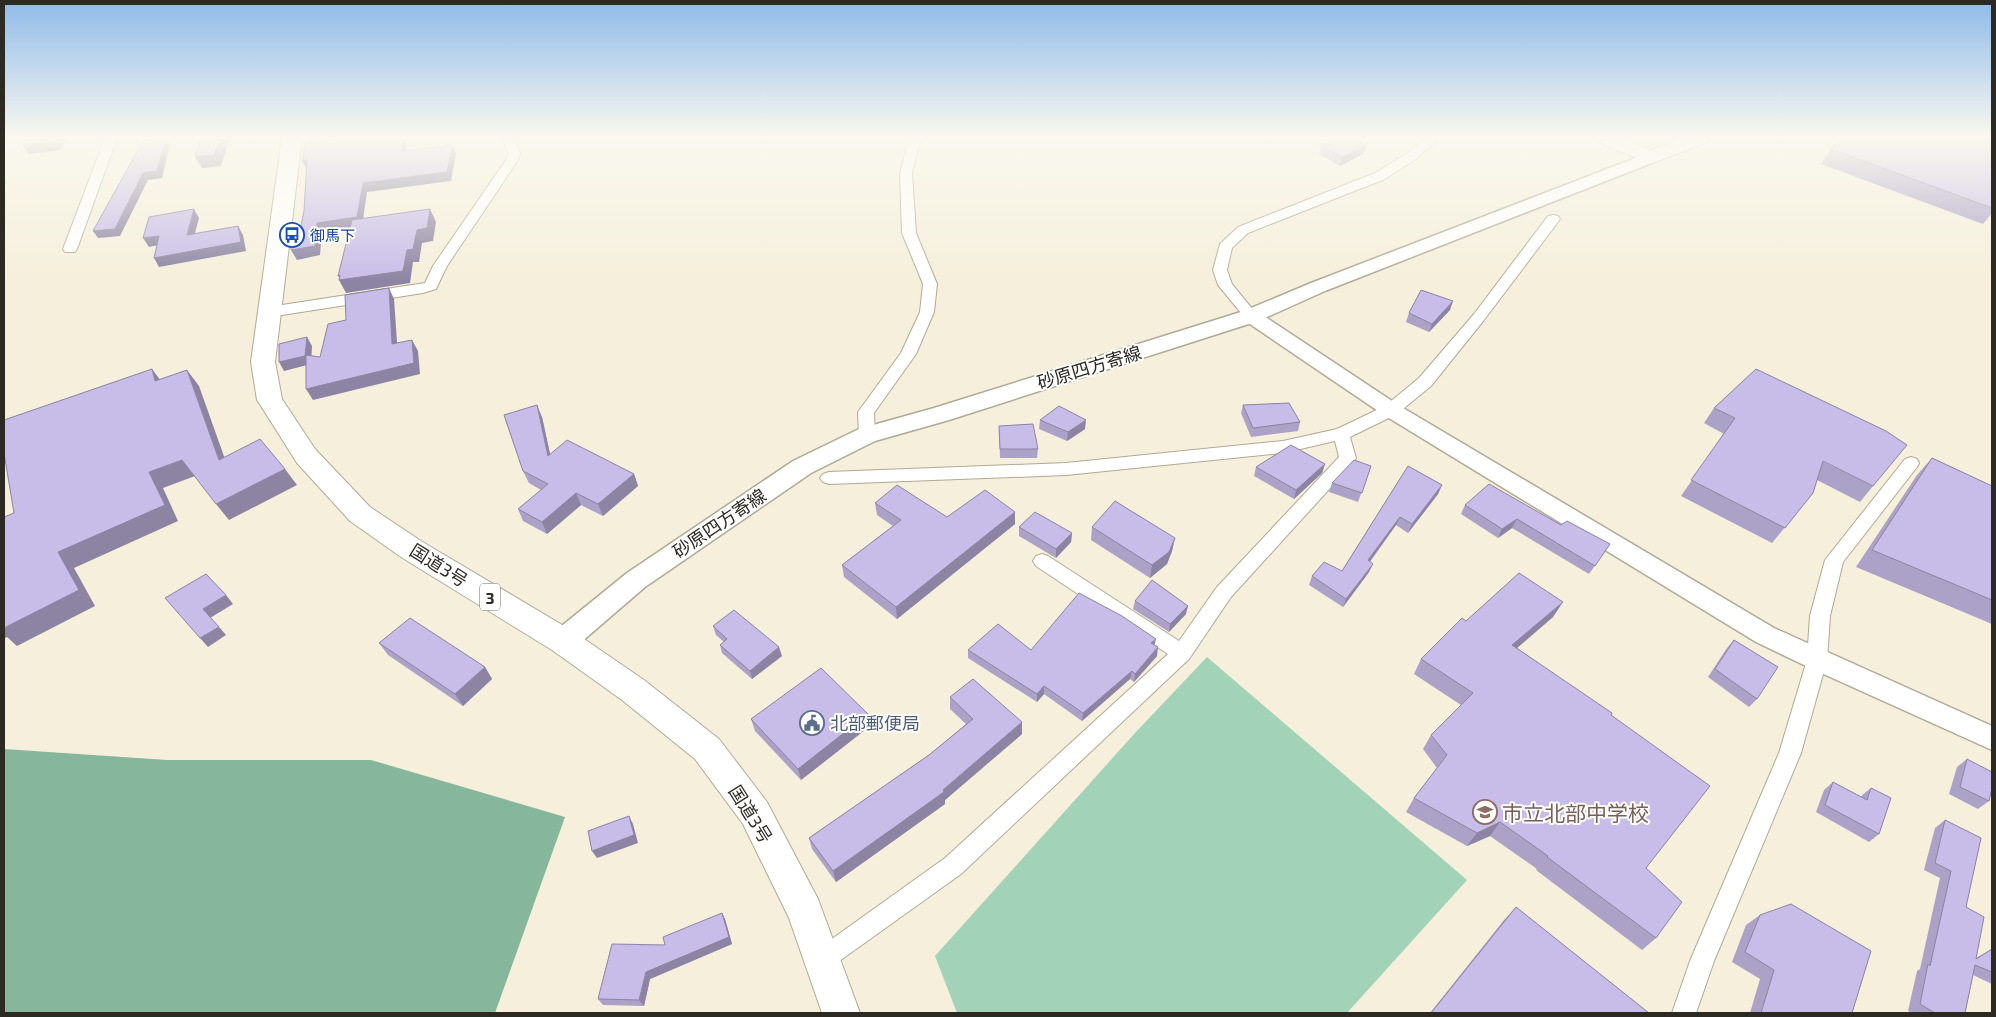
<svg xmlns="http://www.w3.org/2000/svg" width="1996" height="1017" font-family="'Exo 2','Noto Sans JP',sans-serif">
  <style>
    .green { fill: #a2d2b8 }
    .forest { fill: #86b69c }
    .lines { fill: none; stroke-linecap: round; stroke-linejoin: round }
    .minor-casing { stroke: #afa996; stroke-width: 2 }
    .tertiary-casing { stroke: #afa996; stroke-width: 3 }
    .secondary-casing { stroke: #afa996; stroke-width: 3 }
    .trunk-casing { stroke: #afa996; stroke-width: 2 }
    .motorway-casing { stroke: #afa996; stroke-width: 2 }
    .minor { fill: #fff; fill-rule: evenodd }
    .tertiary { fill: #fff; fill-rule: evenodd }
    .secondary { fill: #fff; fill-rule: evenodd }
    .trunk { fill: #fff; fill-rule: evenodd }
    .motorway { fill: #fff; fill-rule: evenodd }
    .wall { fill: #aca2c8 }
    .shaded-wall { fill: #8c84a2 }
    .building { fill: #c8bce8; stroke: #8c84a2 }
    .labels { text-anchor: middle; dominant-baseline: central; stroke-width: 4; stroke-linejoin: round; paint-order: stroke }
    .far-transit-label { font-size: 15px; fill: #164399; stroke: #fff; text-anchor: start }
    .shield { fill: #fff; stroke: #6c6a65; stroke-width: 1 }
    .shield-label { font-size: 16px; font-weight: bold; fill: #2d2a23 }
    .street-label { font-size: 18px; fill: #2d2a23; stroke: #fff }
    .service-label { font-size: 18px; fill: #4e5e75; stroke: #fff; text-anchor: start }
    .near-education-label { font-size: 21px; fill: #785e54; stroke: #fff; text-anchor: start }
  </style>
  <rect width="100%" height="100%" fill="#f5efdb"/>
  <path class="green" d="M1207,657L1467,880L1347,1013H957L935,956L1135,733Z"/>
  <path class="forest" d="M4,749L167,760H371L565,817L495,1013H4Z"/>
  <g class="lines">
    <defs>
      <g id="minor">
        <path d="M105,138H117L77,249L75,252H65L63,249Z"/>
        <path d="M503,138H515L520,154L518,160L447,266L436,289L423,293L269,317L264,315L262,312L264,309L269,307L425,283L433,266L506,160L508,154Z"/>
        <path d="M909,138H921L912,173L916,233L937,284L934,312L916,354L874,413L875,435L873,439L867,441L861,439L859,435L858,412L901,353L920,312L923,284L902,233L900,173Z"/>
        <path d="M1425,138H1439L1416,159L1385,179L1248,233L1232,248L1227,270L1232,284L1258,316L1256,319H1246L1218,285L1213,270L1220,244L1238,227L1375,173L1408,153Z"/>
        <path d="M1553,215L1558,216L1560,219L1558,222L1484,320L1431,386L1397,414L1350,437L1356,458L1354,462L1231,597L1189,659L961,874L831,967L823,971L815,967L811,959L815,951L945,858L1168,654L1036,566L1033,561L1036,556L1042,554L1048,556L1179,641L1217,587L1339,457L1335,441L1283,453L1066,475L829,484L823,482L820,478L823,474L829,472L1066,463L1283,441L1337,429L1385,406L1419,378L1474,314L1548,216Z"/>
        <path d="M1911,457L1917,459L1919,463L1917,467L1843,562L1830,616L1827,660L1801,753L1714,961L1696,1013H1672L1690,961L1779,753L1807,660L1810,616L1825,560L1905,459Z"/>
      </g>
      <path id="tertiary" d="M1251,310L1258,312L1398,405L1774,628L1992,726V750L1808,667L1756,642L1384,415L1244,320L1242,316L1244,312Z"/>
      <path id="secondary" d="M1651,152L1657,153L1660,157L1657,161L1325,291L1258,321L949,420L875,441L811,473L645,587L573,649L563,652L553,649L549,641L553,633L627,573L793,461L859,429L934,408L1244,311L1311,283Z"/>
      <g id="trunk">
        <path d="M282,138H302L275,362L282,399L315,449L370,507L421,541L574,632L644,680L719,739L767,802L818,899L860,1013H822L789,918L743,824L695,759L622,700L552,650L401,557L350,521L297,463L261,406L257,400L251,362Z"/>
        <path d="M1596,138H1622L1658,153L1661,157L1658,161L1651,163L1644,161L1598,142Z"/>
      </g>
      <path id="motorway" d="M1682,138H1709L1707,142L1658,161L1651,163L1644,161L1641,157L1644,153Z"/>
    </defs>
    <use href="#minor" class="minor-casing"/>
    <use href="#tertiary" class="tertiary-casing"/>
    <use href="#secondary" class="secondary-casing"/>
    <use href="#trunk" class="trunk-casing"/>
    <use href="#motorway" class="motorway-casing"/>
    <use href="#minor" class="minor"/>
    <use href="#tertiary" class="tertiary"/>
    <use href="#secondary" class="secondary"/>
    <use href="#trunk" class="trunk"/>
    <use href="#motorway" class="motorway"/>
  </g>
  <g class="wall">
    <path d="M1992,138V213L1983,224L1821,164L1831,149Z"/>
    <path d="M1321,146H1366L1363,154L1340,166L1319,154Z"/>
    <path d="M1450,310L1429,332L1406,322L1409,313Z"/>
    <path d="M1243,405L1300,422L1298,431L1251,437L1241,413Z"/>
    <path d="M1714,408L1873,486L1860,502L1817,480L1813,493L1772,543L1681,496L1724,434L1704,423Z"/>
    <path d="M542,417L550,454L634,474L638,486L603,516L581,505L547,534L523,521L518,509L541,490L529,483L523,471Z"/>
    <path d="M1040,420L1085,429L1067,441L1039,429Z"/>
    <path d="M999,426L1038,449L1037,458H1000Z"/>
    <path d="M1932,458L1992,486V624L1856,567L1917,475Z"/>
    <path d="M1325,464L1322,473L1294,499L1254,476L1256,467Z"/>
    <path d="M1371,466L1358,502L1329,492L1332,483Z"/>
    <path d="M1408,466L1442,485L1438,494L1408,533L1396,525L1370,562L1369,572L1343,607L1309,585L1312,576L1342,571Z"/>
    <path d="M875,503L947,517L1015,512V524L897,619L844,577L842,565L893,526L877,515Z"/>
    <path d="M1465,505L1561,525L1610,544L1589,574L1512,528L1498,538L1461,514Z"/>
    <path d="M1019,527L1072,533L1071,542L1056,558L1019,536Z"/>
    <path d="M1092,527L1175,538L1172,551L1167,564L1150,578L1091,540Z"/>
    <path d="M1135,601L1186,614L1169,632L1133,609Z"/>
    <path d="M1553,617L1517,648L1611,715L1646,868L1656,938L1642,950L1536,870L1537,869L1490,836L1467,846L1406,812L1414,798L1437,768L1423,749L1431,735L1461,705L1414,674L1421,659L1466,621Z"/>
    <path d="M713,626L782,656L752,679L722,653L720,645L724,642L716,635Z"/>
    <path d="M1734,640L1757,699L1749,707L1708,677L1727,648Z"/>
    <path d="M379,643L485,667L492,679L463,706L388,655Z"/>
    <path d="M1155,645L1157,656L1134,682L1130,679L1082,721L1044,694L1037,702L968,658V650H1031Z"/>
    <path d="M950,697L1022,722V734L945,800V804L836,882L812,849L809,838L929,755L966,724L950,709Z"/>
    <path d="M868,714L870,726L801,780L755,731L751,719Z"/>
    <path d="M1967,759L1989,801L1978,809L1949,794L1957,767Z"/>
    <path d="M1833,782L1861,797L1862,795L1871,788L1879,834L1869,842L1816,812L1824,790Z"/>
    <path d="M1945,820L1966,907L1976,958L1992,949V984L1973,975L1965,1013H1913L1908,1011L1917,971L1920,969L1940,878L1924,870L1935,828Z"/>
    <path d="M1516,907L1649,1013H1430L1504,920Z"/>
    <path d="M722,913L725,919L732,944L650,979L644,1006L603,1005L598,999L665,945Z"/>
    <path d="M1760,915L1852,1013H1750L1760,979L1732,962L1746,925Z"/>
  </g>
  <g class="shaded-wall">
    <path d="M56,138H67L60,150L29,154L23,145Z"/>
    <path d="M166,138L170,145L162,178L148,180L120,236L98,238L93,231L143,173Z"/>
    <path d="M220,138H230L221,166L202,168L195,157Z"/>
    <path d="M402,138H405L407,160L403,151Z"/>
    <path d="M453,145L456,154L451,181L367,192L362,226L322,232L320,255L297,260L291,250L317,223L363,183Z"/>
    <path d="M1366,146L1363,154L1340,166L1342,157Z"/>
    <path d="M307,160V170L302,161Z"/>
    <path d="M194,209L199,218L192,244L187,235Z"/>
    <path d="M430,209L436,222L433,241L422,243L419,262H413L410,283L346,293L339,280H341L338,276L407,250L417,230Z"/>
    <path d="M238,226L243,235L246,251L159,267L154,258Z"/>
    <path d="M159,236L164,244L149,247L143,238Z"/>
    <path d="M389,288L394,299L398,356L392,344Z"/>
    <path d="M1453,301L1450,310L1429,332L1432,324Z"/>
    <path d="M307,337L312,346L311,364L284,371L279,362Z"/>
    <path d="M412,340L418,351L420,374L313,400L306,389Z"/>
    <path d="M152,369L164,385L155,381Z"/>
    <path d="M187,370L199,386L231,476L219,460Z"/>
    <path d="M537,405L542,417L553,468L548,456Z"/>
    <path d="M1086,420L1085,429L1067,441L1068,432Z"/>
    <path d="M182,460L195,476L163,488L178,521L74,568L95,606L17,646L7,637L4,639V628L58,552L149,472Z"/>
    <path d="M1325,464L1322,473L1294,499L1296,490Z"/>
    <path d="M285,469L297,485L229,520L216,504Z"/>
    <path d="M634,474L638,486L603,516L598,504Z"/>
    <path d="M1442,485L1438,494L1408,533L1412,524Z"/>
    <path d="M576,493L581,505L547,534L542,522Z"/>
    <path d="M1015,512V524L897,619L896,607Z"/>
    <path d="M1400,517L1396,525L1364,569L1368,560Z"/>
    <path d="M1517,519L1512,528L1498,538L1502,529Z"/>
    <path d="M1072,533L1071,542L1056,558V549Z"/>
    <path d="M1175,538L1172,551L1167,564L1150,578L1152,565Z"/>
    <path d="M1373,564L1369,572L1343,607L1346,599Z"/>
    <path d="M226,595L233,604L210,618L203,609Z"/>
    <path d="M1563,602L1553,617L1503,660L1512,645Z"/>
    <path d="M1188,606L1186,614L1169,632L1170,624Z"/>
    <path d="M219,627L226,635L208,647L200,638Z"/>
    <path d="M1156,639L1154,647L1151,643Z"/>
    <path d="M779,647L782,656L752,679L750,671Z"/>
    <path d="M1158,647L1157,656L1134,682L1135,674Z"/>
    <path d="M485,667L492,679L463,706L455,694Z"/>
    <path d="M1132,671L1130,679L1082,721L1083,713Z"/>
    <path d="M1044,686V694L1037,702V694Z"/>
    <path d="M868,714L870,726L801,780L798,769Z"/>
    <path d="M1022,722V734L945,800V804L836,882L833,871L943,790Z"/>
    <path d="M629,816L633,824L638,843L597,858L592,851Z"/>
    <path d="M1500,822L1490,836L1467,846L1477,833Z"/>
    <path d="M722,913L725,919L732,944L650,979L644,1006L639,1000L646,972Z"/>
  </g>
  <g class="building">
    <path d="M27,138H56L54,141L23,145Z"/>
    <path d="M161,138H166L157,171L143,173L115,229L93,231L143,141Z"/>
    <path d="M201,138H220L214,155L195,157Z"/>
    <path d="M343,138H402L403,151L453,145L447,172L363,183L357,217L317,223L315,246L291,250L293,231L300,230L304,211L307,160L302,161L306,143Z"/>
    <path d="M1337,138H1351L1366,146L1342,157L1321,146Z"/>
    <path d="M1842,138H1992V208L1831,149Z"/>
    <path d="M194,209L187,235L238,226L241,242L154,258L159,236L143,238L149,217Z"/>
    <path d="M430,209L427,228L417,230L413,249L407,250L403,271L339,280L340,275L338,276L352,220Z"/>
    <path d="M389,288L392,344L412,340L414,363L306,389V355L320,357L328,324L346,320L345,295Z"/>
    <path d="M1421,290L1453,301L1432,324L1409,313Z"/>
    <path d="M307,337L305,356L279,362V344Z"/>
    <path d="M152,369L155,381L187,370L219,460L260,439L285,469L216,504L182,460L149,472L165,505L58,552L79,590L4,628V517L14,513L4,453V420Z"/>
    <path d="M1756,369L1886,431L1907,445L1873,486L1823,461L1813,493L1785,528L1691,480L1735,418L1714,408Z"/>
    <path d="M1289,403L1300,422L1253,428L1243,405Z"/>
    <path d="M537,405L548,456L567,440L634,474L598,504L576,493L542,522L518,509L548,484L523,471L504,415Z"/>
    <path d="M1059,406L1086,420L1068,432L1040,420Z"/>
    <path d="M1033,424L1038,449H1000L999,426Z"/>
    <path d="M1291,445L1325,464L1296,490L1256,467Z"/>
    <path d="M1932,458L1992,486V600L1872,550Z"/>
    <path d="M1354,460L1371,466L1362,493L1332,483Z"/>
    <path d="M1408,466L1442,485L1412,524L1400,517L1368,560L1373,564L1346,599L1312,576L1324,562L1342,571Z"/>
    <path d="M1489,484L1561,525L1567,521L1610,544L1595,566L1517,519L1502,529L1465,505Z"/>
    <path d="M897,485L947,517L985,490L1015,512L896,607L842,565L901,520L875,503Z"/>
    <path d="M1115,501L1175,538L1169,552L1152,565L1092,527Z"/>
    <path d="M1035,512L1072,533L1056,549L1019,527Z"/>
    <path d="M1519,573L1563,602L1512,645L1612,713L1611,715L1710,786L1646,868L1682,902L1656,938L1547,857L1548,856L1500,822L1477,833L1414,798L1447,755L1431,735L1473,693L1421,659L1462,618L1466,621Z"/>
    <path d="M206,574L226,595L203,609L219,627L200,638L165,598Z"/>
    <path d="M1152,580L1188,606L1170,624L1135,601Z"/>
    <path d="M1079,593L1122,616L1156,639L1151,643L1158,647L1135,674L1132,671L1083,713L1044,686L1037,694L968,650L998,624L1031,650Z"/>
    <path d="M734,610L779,647L750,671L720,645L727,639L713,626Z"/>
    <path d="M410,618L485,667L455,694L379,643Z"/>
    <path d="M1734,640L1778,667L1757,699L1715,669Z"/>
    <path d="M821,668L868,714L798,769L751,719Z"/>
    <path d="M973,679L1022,722L943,790L944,792L833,871L809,838L929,755L973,719L950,697Z"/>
    <path d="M1967,759L1992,772V788L1989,801L1960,787Z"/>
    <path d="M1833,782L1867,800L1871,788L1891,798L1879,834L1825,805Z"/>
    <path d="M629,816L634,835L592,851L588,831Z"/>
    <path d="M1945,820L1981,838L1966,907L1984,917L1976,959L1992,949V972L1975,965L1965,1013H1935L1920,1004L1928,964L1930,966L1951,871L1935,863Z"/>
    <path d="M1791,904L1871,951L1852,1013H1761L1774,970L1745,952L1760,915Z"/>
    <path d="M1516,907L1649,1013H1431Z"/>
    <path d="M722,913L729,937L646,972L639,1000L598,999L612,944L665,945L663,937Z"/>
  </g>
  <linearGradient id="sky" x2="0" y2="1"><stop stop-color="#8fbae9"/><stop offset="0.49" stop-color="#faf8ef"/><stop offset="1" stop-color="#faf8ef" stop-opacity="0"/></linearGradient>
  <rect width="1996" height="281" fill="url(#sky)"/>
  <defs>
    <symbol id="bus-ring" viewBox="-11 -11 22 22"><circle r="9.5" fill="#fff" stroke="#1a4fb4" stroke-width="1.5"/><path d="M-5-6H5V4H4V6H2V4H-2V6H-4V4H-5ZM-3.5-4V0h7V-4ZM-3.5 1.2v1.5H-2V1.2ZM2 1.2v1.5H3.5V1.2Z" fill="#1a4fb4"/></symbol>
    <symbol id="civic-ring" viewBox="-11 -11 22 22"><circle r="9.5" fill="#fff" stroke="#5c6f8a" stroke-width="1.5"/><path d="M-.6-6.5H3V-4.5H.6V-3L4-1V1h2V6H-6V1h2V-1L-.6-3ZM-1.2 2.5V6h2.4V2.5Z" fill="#5c6f8a"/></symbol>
    <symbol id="school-ring" viewBox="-11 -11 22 22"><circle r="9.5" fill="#fff" stroke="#8d6e63" stroke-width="1.5"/><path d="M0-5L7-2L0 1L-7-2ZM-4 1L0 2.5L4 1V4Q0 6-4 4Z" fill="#8d6e63"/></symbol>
  </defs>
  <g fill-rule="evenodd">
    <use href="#bus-ring" x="278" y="221" width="28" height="28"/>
    <use href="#civic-ring" x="798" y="709" width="28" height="28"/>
    <use href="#school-ring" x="1471" y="798" width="28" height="28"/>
  </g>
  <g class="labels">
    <g class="far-transit-label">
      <text x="310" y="235">御馬下</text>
    </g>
    <rect class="shield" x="480" y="583.5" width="20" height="27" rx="4"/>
    <g class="shield-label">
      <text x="490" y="597">3</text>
    </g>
    <g class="street-label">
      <text transform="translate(1089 367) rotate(-17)">砂原四方寄線</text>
      <text transform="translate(719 523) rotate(-34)">砂原四方寄線</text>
      <text transform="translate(439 565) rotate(32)">国道3号</text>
      <text transform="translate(751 814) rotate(58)">国道3号</text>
    </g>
    <g class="service-label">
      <text x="830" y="723">北部郵便局</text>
    </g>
    <g class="near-education-label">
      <text x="1502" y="812">市立北部中学校</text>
    </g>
  </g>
  <rect width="1996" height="1017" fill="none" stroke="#2d2a23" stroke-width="10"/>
</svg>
